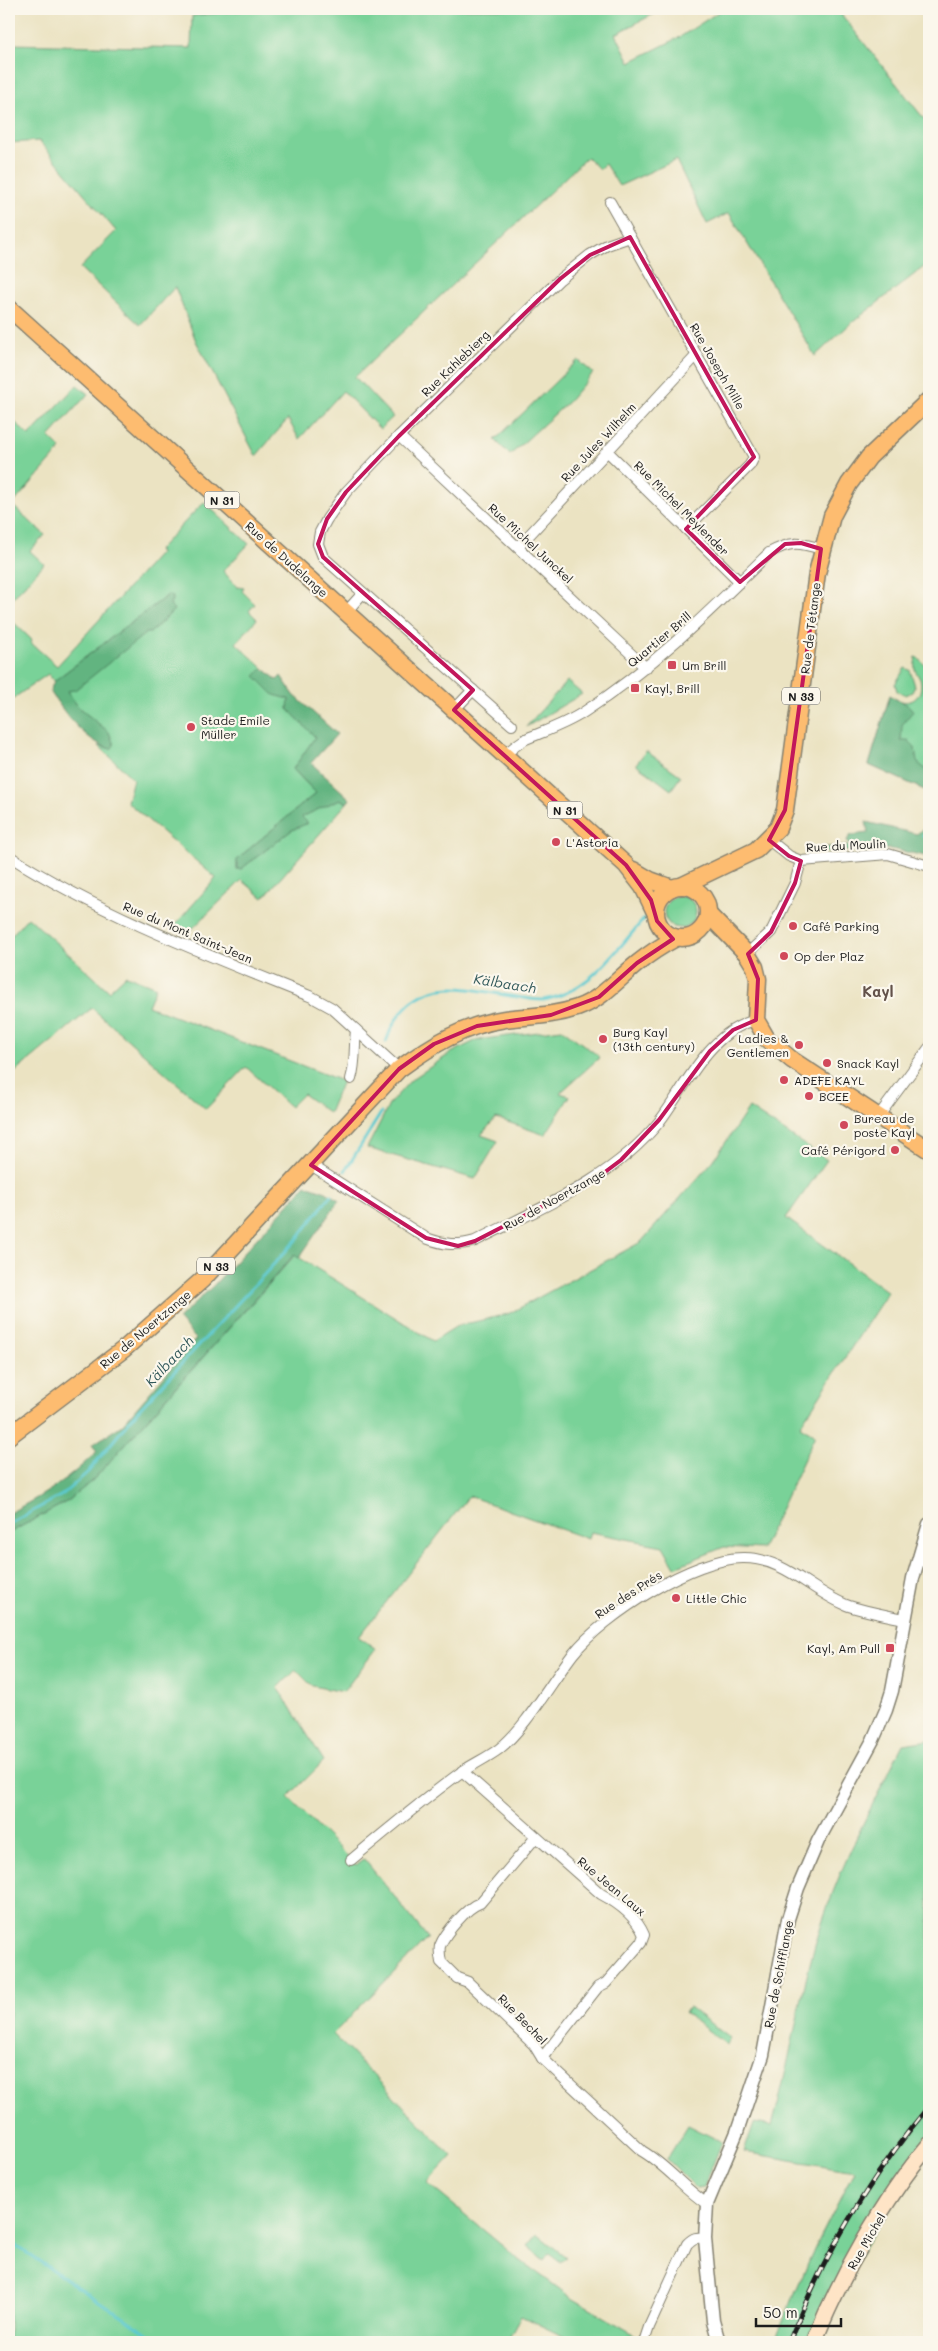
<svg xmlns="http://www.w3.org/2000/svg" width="938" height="2351" font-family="Mali,sans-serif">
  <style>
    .green { fill: #79d298; stroke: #4a775a }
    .forest { fill: #62b480; stroke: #3f684e }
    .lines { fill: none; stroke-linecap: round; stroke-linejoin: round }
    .stream { stroke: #5bc9cf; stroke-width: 3 }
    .minor-casing { stroke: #84806f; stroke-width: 12 }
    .tertiary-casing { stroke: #84806f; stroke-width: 15 }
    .secondary-casing { stroke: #84806f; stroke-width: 18 }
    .primary-casing { stroke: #84806f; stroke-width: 19 }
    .minor { stroke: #fff; stroke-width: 10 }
    .tertiary { stroke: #fff; stroke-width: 12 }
    .secondary { stroke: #fee4c6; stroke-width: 15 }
    .primary { stroke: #fdbc70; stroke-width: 16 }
    .rail-casing { stroke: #1c1c1c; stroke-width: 5 }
    .rail { stroke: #fbf7ec; stroke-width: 3; stroke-dasharray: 9; stroke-linecap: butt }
    .marked { fill: none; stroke: #c2185b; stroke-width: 4; stroke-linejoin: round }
    .poi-dot { fill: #d1495b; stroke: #fbf7ec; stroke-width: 2 }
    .labels { text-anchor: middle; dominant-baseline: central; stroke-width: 4.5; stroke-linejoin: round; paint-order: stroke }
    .shield { fill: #fbf7ec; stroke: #5f5e5a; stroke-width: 1 }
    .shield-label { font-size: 11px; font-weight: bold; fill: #1c1c1c }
    .street-label { font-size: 12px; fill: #1c1c1c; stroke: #fbf7ec }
    .poi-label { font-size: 12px; fill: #1c1c1c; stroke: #fbf7ec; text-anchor: start }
    .water-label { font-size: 14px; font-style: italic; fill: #32595b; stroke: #fbf7ec }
    .quarter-label { font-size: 15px; font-weight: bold; fill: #63524b; stroke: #fbf7ec }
  </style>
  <rect width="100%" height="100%" fill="#fbf7ec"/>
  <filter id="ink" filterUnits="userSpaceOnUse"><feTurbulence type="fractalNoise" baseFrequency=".02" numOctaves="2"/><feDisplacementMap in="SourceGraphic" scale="10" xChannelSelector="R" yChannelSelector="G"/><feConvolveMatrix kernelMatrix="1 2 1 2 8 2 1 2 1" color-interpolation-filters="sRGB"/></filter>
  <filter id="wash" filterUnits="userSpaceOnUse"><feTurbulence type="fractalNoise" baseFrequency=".0096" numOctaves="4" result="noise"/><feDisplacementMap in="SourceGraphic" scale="20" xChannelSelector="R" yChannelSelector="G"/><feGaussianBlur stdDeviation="1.12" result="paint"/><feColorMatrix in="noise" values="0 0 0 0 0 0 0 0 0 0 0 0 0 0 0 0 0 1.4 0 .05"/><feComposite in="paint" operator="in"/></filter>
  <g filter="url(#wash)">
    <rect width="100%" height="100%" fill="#ebe3c2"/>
    <g class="green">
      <path d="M259,9H663L616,34L630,62L680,37L723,9H837L929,125V263L849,325L815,356L729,213L707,224L676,160L619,186L605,164L599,169L587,157L355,377L393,417L380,429L343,391L299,439L288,419L256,456L196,341L175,287L140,325L80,268L116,231L39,141L9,143V44L191,48L192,16Z"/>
      <path d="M578,360L593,373L568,402L510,455L495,440Z"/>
      <path d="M77,385L88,394L49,437L61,449L12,505L45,535L30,551L44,564L9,602V416L29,436Z"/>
      <path d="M204,502L249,544L223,571L237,587L244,588L242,591L255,604L249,611L257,619L236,643L263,668L255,676L289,699L288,709L316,737L293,769L316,793L243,854L237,860V869H241L292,830L307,823L301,817L340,799L347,803L263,898L242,880L187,934L175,925L216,878L127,802L133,779L98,745L111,749L113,745L109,733L79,708L67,691L146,632L150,633L174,610L170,605L173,597L168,595L54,681L48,674L11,700L9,698V618L32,640L31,643L57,666L160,553L158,550Z"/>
      <path d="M916,656L929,669V792L869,765L890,695C902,706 921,704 921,684C921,678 916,674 915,669C914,665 916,660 916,656Z"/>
      <path d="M905,668L910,670L915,686L912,692L906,695L897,691L895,684Z"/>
      <path d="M567,681L582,694L526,727Z"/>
      <path d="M646,751L681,776L671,790L636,764Z"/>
      <circle cx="680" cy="912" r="16"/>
      <path d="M28,917L109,991L126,975L156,987L148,1006L342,1081L329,1113L303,1094L290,1107L246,1067L206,1109L92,1008L9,1077V938Z"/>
      <path d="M562,1029L600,1057L560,1093L570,1096L545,1135L496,1118L481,1135L498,1141L475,1179L367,1148L390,1103L411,1080L451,1053L477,1040Z"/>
      <path d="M749,1108L827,1160L786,1218L888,1292L800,1426L815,1435L762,1549L724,1547L675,1567L663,1546L590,1532L588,1539L469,1496L359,1637L376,1649L343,1692L312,1686L296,1670L278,1688L324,1761L288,1797L356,1865L364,1859L428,1938L333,2034L452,2156L427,2183L517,2258L572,2298L639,2337L637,2342H575L521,2316L507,2342H9V1533L68,1501L94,1479L295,1255L433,1341L457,1326L508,1314L641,1242L713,1161Z"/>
      <path d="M929,1740V2138L808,2342H774L814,2250L854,2171L744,2152L754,2123L772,2126C789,2066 798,2005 815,1945C835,1875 870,1809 903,1744Z"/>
      <path d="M689,2007L731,2039L727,2045L685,2013Z"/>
      <path d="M688,2125L722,2142L704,2187L696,2188L667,2159Z"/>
      <path d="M537,2234L566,2257L561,2262L549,2253L544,2260L527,2246Z"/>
    </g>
    <g class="forest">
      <path d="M168,595L173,597L170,605L174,610L150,633H146L75,690L67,691L79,708L109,732L114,745L111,749C85,741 64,713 50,691L54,681Z"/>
      <path d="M263,668L277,680L281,676L294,695L337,734L311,763L350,799L347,803L340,799L302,817L308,823L292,830L241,869H237V860L243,854L316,793L293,769L315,737L288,709L289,699L274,695L255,676Z"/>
      <path d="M890,695C898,702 908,702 913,711L902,725L901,741H909L915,747L917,762L929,772V792L869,765Z"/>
      <path d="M866,822L917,834L929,822V853L926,856L891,849L808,853L809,848L850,846L847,840L851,835L868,833Z"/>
      <path d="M306,1185L326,1192L339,1200L299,1258L294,1255L94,1479L68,1501L9,1533V1513C44,1495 69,1480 97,1451L92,1445L122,1425L196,1339L178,1319L213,1286Z"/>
    </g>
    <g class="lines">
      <g class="stream">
        <path d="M923,836L929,833"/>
        <path d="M386,1042C391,1026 398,1014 410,1003C443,975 485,994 524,998C529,999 537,1000 543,1000C590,992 615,951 645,918"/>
        <path d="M345,1171L381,1113"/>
        <path d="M9,1524L62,1495L88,1472L136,1413L298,1238L331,1195"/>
        <path d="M9,2241L160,2342"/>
      </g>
    </g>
  </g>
  <g filter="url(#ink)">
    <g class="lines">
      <defs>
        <g id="minor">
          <path d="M610,202L754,457L750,465L686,529"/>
          <path d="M399,436L646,668"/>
          <path d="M607,451L740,582"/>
          <path d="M518,547L697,355"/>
          <path d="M346,612L363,593"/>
          <path d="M454,710L473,690"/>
          <path d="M512,725L323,557L318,544L320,532L327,519L346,492L399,436L560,279L590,255L607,245L630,237"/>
          <path d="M504,755C511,750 518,743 526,739C545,731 566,724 584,712C654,667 710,611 769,553C791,541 798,542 821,549"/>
          <path d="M769,840L789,856L801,861L888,854L929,866"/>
          <path d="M9,856C104,916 208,955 312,997L332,1008L399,1069"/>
          <path d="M747,954L771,932L795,883L801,861"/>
          <path d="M351,1079C356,1063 354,1047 356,1030"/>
          <path d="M878,1117L929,1048"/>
          <path d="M311,1165L426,1238C445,1245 457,1246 475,1241C540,1208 612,1180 659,1122C686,1087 709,1031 756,1020"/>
          <path d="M462,1771L601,1894C618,1903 636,1916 644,1935L641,1943L606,1983L598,1987L542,2058"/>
          <path d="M536,1837L480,1903C467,1907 445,1933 440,1946C439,1951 440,1957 441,1962L457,1978L468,1982L534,2045L542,2058L642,2151C666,2165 683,2188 707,2204"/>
          <path d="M351,1860C387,1830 423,1800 460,1773C473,1764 487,1758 499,1749C525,1729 552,1681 573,1654C604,1615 694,1557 744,1558C785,1558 813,1593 849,1606C867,1612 886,1615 904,1619"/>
          <path d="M644,2342L649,2327L687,2244C693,2238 697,2236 705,2239"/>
        </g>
        <path id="tertiary" d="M719,2342L713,2321L705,2239L707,2204L737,2132L763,2055L788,1919L798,1888L818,1841L873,1740L886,1710L892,1691L913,1578L929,1524"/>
        <path id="secondary" d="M814,2342C840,2277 884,2199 929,2145"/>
        <g id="primary">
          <path d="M9,308L626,865L643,887L655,912"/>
          <path d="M633,870L650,880L672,888"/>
          <circle cx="682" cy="912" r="26"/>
          <path d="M681,886L756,850L778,828L785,810L817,573L832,516L849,484L869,457L929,400"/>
          <path d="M708,914L747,954L755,967L758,979L756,1020L767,1039L792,1060L929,1150"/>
          <path d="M9,1436L124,1349L202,1280L399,1069C432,1045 464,1025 505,1019C530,1016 553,1016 577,1008C602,999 618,979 638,963C650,953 663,945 676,938"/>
        </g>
      </defs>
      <use href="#minor" class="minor-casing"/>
      <use href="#tertiary" class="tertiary-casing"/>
      <use href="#secondary" class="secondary-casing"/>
      <use href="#primary" class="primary-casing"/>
      <use href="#minor" class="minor"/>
      <use href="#tertiary" class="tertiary"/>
      <use href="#secondary" class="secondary"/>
      <use href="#primary" class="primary"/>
      <defs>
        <path id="rail" d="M789,2342C823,2256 870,2177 929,2106"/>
      </defs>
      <use href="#rail" class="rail-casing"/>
      <use href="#rail" class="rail"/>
    </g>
  </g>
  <path class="marked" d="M630,237L754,457L686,529L740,582L785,544L801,543L821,549L785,810L769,840L789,856L801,861L795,883L771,932L748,954L758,979L756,1020L733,1030L710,1051L659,1120L621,1160L597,1178L475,1241L458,1246L426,1238L311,1165L399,1069L434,1044L477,1026L551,1015L599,997L637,963L673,939L657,921L651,900L626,865L454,710L473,690L323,557L318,544L327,519L346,492L399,436L560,279L590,255Z"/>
  <g class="poi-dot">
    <rect x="667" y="660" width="10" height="10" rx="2.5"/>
    <rect x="630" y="683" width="10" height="10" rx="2.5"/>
    <circle cx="191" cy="727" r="5"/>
    <circle cx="556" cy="842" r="5"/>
    <circle cx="793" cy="926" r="5"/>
    <circle cx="784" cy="956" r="5"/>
    <circle cx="603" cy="1039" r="5"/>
    <circle cx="799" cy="1045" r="5"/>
    <circle cx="827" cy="1063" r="5"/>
    <circle cx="784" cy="1080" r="5"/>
    <circle cx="809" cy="1096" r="5"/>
    <circle cx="844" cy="1125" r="5"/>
    <circle cx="895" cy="1150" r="5"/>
    <circle cx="676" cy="1598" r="5"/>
    <rect x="885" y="1643" width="10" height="10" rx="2.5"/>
  </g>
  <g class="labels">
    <g class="shield">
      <rect x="204.5" y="491.5" width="35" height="17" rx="4"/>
      <rect x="782" y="687.5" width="38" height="17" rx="4"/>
      <rect x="547.5" y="801.5" width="35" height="17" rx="4"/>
      <rect x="197" y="1257.5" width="38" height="17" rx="4"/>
    </g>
    <g class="shield-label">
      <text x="222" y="500">N 31</text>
      <text x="801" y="696">N 33</text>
      <text x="565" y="810">N 31</text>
      <text x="216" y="1266">N 33</text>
    </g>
    <g class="street-label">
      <text transform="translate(455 363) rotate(-44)">Rue Kahlebierg</text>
      <text transform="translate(718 366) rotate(60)">Rue Joseph Mille</text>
      <text transform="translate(598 442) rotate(-47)">Rue Jules Wilhelm</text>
      <text transform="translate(682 508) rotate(45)">Rue Michel Meylender</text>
      <text transform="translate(531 543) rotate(43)">Rue Michel Junckel</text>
      <text transform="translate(287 559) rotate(42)">Rue de Dudelange</text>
      <text transform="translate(810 628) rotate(-83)">Rue de Tétange</text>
      <text transform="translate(659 639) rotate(-40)">Quartier Brill</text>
      <text transform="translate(846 845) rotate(-3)">Rue du Moulin</text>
      <text transform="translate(188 932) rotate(23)">Rue du Mont Saint-Jean</text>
      <text transform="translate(554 1199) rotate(-29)">Rue de Noertzange</text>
      <text transform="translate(145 1329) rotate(-40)">Rue de Noertzange</text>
      <text transform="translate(628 1594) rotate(-33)">Rue des Prés</text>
      <text transform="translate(612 1886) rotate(40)">Rue Jean Laux</text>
      <text transform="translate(778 1974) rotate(-79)">Rue de Schifflange</text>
      <text transform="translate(523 2019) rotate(46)">Rue Bechel</text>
      <text transform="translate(866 2241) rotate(-60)">Rue Michel</text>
    </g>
    <g class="poi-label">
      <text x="682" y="665">Um Brill</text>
      <text x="645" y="688">Kayl, Brill</text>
      <text x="201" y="720">Stade Emile<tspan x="201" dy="14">Müller</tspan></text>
      <text x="566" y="842">L'Astoria</text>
      <text x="803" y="926">Café Parking</text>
      <text x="794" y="956">Op der Plaz</text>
      <text x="613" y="1032">Burg Kayl<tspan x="613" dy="14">(13th century)</tspan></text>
      <text x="789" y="1038" text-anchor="end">Ladies &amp;<tspan x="789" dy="14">Gentlemen</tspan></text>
      <text x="837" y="1063">Snack Kayl</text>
      <text x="794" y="1080">ADEFE KAYL</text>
      <text x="819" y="1096">BCEE</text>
      <text x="854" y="1118">Bureau de<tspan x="854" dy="14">poste Kayl</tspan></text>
      <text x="885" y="1150" text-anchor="end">Café Périgord</text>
      <text x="686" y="1598">Little Chic</text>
      <text x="880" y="1648" text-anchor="end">Kayl, Am Pull</text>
    </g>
    <g class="water-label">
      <text transform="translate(505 983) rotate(9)">Kälbaach</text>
      <text transform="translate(169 1361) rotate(-47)">Kälbaach</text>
    </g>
    <g class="quarter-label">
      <text x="878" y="991">Kayl</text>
    </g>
  </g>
  <rect width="938" height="2351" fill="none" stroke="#fbf7ec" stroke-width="30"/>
  <path d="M756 2318v8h85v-8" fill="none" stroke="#1c1c1c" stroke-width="2.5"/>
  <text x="763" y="2318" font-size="15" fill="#1c1c1c" stroke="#fbf7ec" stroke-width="4" paint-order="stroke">50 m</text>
</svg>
